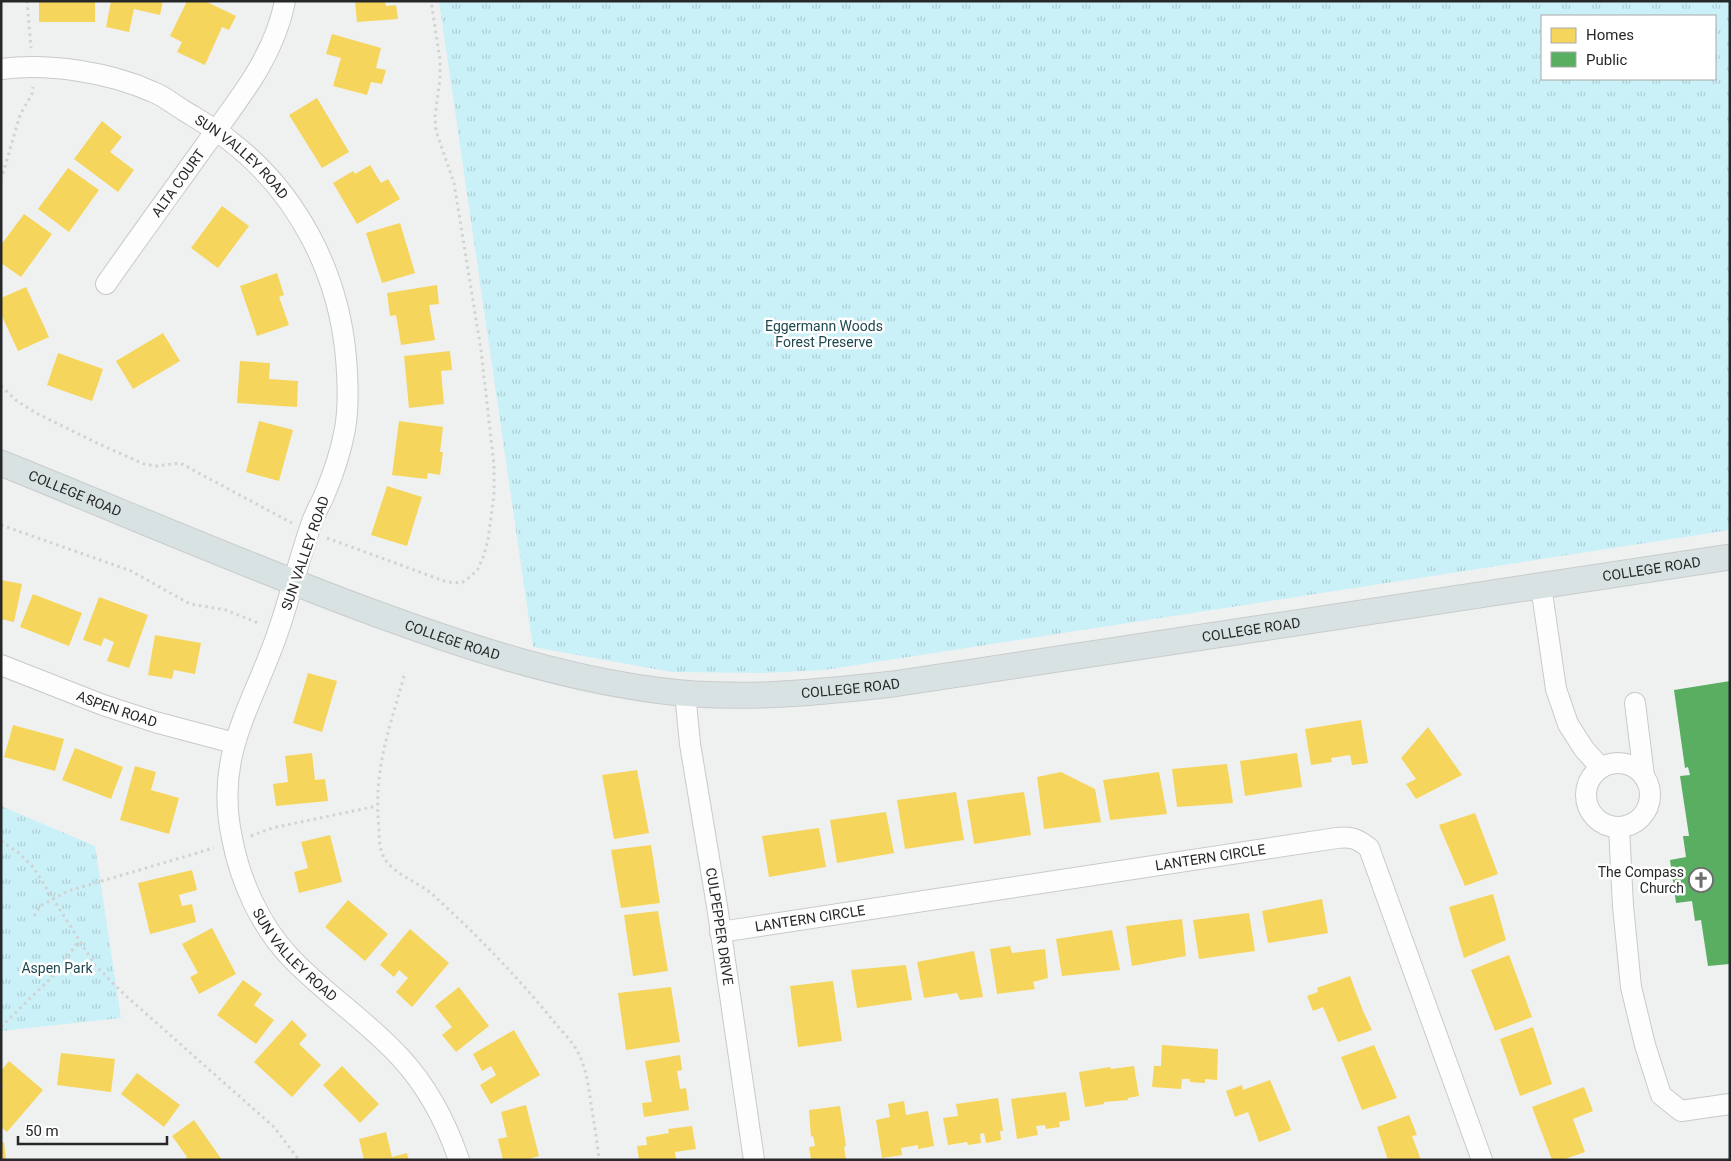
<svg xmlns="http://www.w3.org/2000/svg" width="1731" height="1161" font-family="Roboto,sans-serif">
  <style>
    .park { fill: url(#park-tufts); fill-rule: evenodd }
    .homes { fill: #f6d55c }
    .public { fill: #5aae61 }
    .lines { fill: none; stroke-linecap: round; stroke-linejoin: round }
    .minor-casing { stroke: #c8caca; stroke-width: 22 }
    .major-casing { stroke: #cacbcb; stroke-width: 27 }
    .path { stroke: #d2d2d3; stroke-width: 3; stroke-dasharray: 2.5 4; stroke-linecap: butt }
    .minor { stroke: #fdfdfd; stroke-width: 20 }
    .major { stroke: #d9e2e3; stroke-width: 25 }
    .labels { text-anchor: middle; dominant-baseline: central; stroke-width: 5; stroke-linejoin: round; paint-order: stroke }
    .street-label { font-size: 14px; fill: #262728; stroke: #fff }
    .park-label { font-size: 14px; fill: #1d484f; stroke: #fff }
    .poi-label { font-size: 14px; fill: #262728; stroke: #fff; text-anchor: end }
  </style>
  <defs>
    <pattern id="park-tufts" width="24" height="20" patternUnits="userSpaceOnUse" patternTransform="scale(1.25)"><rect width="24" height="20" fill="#caf0f8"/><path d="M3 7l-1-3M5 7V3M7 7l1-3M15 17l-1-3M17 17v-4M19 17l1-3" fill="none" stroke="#adced5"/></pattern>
  </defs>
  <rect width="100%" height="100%" fill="#eff1f1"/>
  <g class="park">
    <path d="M439,1H1730V530L824,670L762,673L672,672L533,647ZM1542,16H1715V79H1542Z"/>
    <path d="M1,806L95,846L121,1018L1,1031Z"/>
  </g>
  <g class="homes">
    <rect x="39" y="1" width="56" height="21"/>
    <path d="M111,1H163L160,15L134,9L129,32L106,27Z"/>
    <path d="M187,1H205L236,16L229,30L222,27L205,65L177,52L182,42L170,36Z"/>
    <path d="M355,1H385L386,6L396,5L398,19L357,22Z"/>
    <path d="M332,34L381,48L376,68L386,70L382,84L371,82L367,95L333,86L341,58L326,54Z"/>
    <path d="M317,98L349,152L322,168L289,115Z"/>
    <path d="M102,121L122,137L110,152L134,170L118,192L74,159Z"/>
    <path d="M370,165L381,183L388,179L400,199L357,224L333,183L353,171L355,174Z"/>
    <path d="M68,168L99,190L69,232L38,209Z"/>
    <path d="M222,206L249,226L218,268L191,248Z"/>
    <path d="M24,214L52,234L21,277L1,263V245Z"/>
    <path d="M400,223L415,273L382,283L366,233Z"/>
    <path d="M277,273L284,295L279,297L289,325L257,336L240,286Z"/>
    <path d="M437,285L439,304L429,305L435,340L401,345L396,315L390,316L387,293Z"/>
    <path d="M26,287L49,337L18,351L1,314V298Z"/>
    <path d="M163,333L180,361L133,389L116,361Z"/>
    <path d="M450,351L452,370L441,371L444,404L409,408L404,356Z"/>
    <path d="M58,353L103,369L92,401L47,385Z"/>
    <path d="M240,361L270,363L269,379L298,381L297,407L237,403Z"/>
    <path d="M259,421L293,430L279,481L246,472Z"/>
    <path d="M399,421L443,427L440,452H443L440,475L428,473L427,479L392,475Z"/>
    <path d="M387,486L422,497L407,546L371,535Z"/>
    <path d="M1,580L22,584L14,622L1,619Z"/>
    <path d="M33,594L82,613L69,646L20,627Z"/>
    <path d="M99,597L148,615L129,668L107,661L114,642L104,638L101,646L83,640Z"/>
    <path d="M155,635L201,643L195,674L174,670L172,679L148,675Z"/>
    <path d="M308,673L337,681L322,732L293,723Z"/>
    <path d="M1361,720L1368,763L1352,765L1350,755L1331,758L1332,762L1311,765L1305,729Z"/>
    <path d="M13,725L64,739L55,771L4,757Z"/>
    <path d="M1428,727L1462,775L1416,799L1406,784L1416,779L1401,758Z"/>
    <path d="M75,748L123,767L111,799L62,780Z"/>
    <path d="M312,753L315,780L325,779L328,801L276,806L273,784L288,782L285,756Z"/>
    <path d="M1297,753L1302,787L1245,796L1240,761Z"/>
    <path d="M1227,764L1233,803L1177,807L1172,769Z"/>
    <path d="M135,766L156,772L151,790L179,798L169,834L120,820Z"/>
    <path d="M637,770L649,833L614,839L602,775Z"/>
    <path d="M1061,772L1095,789L1101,822L1044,829L1037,777Z"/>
    <path d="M1159,772L1167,814L1110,820L1103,780Z"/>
    <path d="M956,792L964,840L905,849L897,800Z"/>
    <path d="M1024,792L1031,835L974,844L967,800Z"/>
    <path d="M886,812L894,853L837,863L830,820Z"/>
    <path d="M1475,813L1498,874L1465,886L1439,825Z"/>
    <path d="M819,828L826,867L769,877L762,836Z"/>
    <path d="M330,835L342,882L299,893L294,872L308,868L301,842Z"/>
    <path d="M651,845L660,903L621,908L611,850Z"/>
    <path d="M192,870L197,890L179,895L182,906L192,904L196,922L150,934L138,883Z"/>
    <path d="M1493,894L1506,940L1464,958L1449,907Z"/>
    <path d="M1322,899L1328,933L1268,943L1262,911Z"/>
    <path d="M348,900L388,934L365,961L325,927Z"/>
    <path d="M658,911L668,971L633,976L624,915Z"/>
    <path d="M1249,913L1255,951L1199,959L1193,920Z"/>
    <path d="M1182,919L1186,956L1132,966L1126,926Z"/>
    <path d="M212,928L236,974L199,994L190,977L198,973L182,944Z"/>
    <path d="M410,929L449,963L412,1007L396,992L408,978L399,970L394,977L380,965Z"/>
    <path d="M1112,930L1120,970L1062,976L1056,939Z"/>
    <path d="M1010,946L1012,953L1045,949L1048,978L1033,982L1035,989L997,994L990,949Z"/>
    <path d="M974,951L983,997L960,1000L957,993L924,998L917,962Z"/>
    <path d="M1509,955L1532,1017L1495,1031L1471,970Z"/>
    <path d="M906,965L912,1000L857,1008L851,970Z"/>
    <path d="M1350,976L1363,1011L1372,1030L1338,1042L1323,1007L1313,1011L1307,996L1318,992L1317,988Z"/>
    <path d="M243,980L262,994L254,1005L274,1020L256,1044L217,1015Z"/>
    <path d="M833,981L842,1041L798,1047L790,986Z"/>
    <path d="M459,987L489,1026L456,1052L442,1035L452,1027L435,1006Z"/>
    <path d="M671,987L680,1042L626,1050L618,993Z"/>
    <path d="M292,1020L307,1035L299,1044L321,1065L292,1097L254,1062Z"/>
    <path d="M1533,1027L1552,1084L1520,1096L1500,1039Z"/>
    <path d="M514,1030L540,1075L491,1104L480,1085L496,1075L491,1066L482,1071L473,1054Z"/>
    <path d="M1162,1045L1218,1049L1217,1080L1205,1079V1083L1190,1082V1079H1182L1181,1089L1152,1087L1154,1066H1161Z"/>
    <path d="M1374,1045L1397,1098L1362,1110L1341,1057Z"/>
    <path d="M61,1053L115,1059L111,1092L57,1085Z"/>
    <path d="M680,1055L682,1070L677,1071L680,1089L686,1088L689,1110L644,1117L642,1103L652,1102L645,1061Z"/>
    <path d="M9,1061L43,1090L7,1132L1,1127V1089L3,1087L1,1085V1071Z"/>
    <path d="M342,1066L379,1104L360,1123L323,1085Z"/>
    <path d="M1134,1066L1139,1096L1128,1098V1100L1104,1102V1104L1085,1107L1079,1072L1110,1067L1111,1069Z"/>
    <path d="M137,1073L180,1105L164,1127L121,1094Z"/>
    <path d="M1270,1080L1291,1130L1259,1142L1248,1112L1235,1117L1226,1091L1242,1085L1243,1090Z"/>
    <path d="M1584,1087L1593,1111L1573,1119L1585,1152L1562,1160H1552L1532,1107Z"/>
    <path d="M1066,1092L1070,1120L1059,1122L1060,1127L1046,1129L1045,1125L1036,1126L1038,1135L1017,1139L1011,1099Z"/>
    <path d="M998,1098L1003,1131H1000L1001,1140L986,1143L984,1133L980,1134L981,1143L968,1145L967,1142L948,1145L943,1118L958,1116L956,1104Z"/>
    <path d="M904,1101L906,1115L928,1111L934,1146L918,1149V1145L901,1148L902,1155L882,1158L876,1120L890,1117L888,1104Z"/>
    <path d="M526,1105L539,1156L525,1160H503L498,1139L507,1137L501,1112Z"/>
    <path d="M840,1106L846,1146L844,1147L846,1160H811L809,1147L815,1146L813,1136L811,1137L809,1110Z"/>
    <path d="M1409,1115L1417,1135L1412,1136L1421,1160H1388L1377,1127Z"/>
    <path d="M194,1120L222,1160H184L187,1157L172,1136Z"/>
    <path d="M692,1126L696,1149L675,1152L676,1160H639L637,1146L647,1145L646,1137L669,1133L668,1129Z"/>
    <path d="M386,1132L392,1157L407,1153L409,1160H364L359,1139Z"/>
    <path d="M1,1142H4L6,1160H1Z"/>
  </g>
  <path class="public" d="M1730,681V964L1708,966L1701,920L1695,921L1692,901L1676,903L1670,860L1686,857L1683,836H1689L1680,776L1690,775L1688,767L1685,768L1674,690Z"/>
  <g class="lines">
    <defs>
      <g id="minor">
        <path id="s1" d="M1,69C49,63 109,72 153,92C164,96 173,104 183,110C199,120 215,129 230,141C298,193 339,274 346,358C348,382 349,406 345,429C341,451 333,475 324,496C320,505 315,513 312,522C298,561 289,603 274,643C248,713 215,759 232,838C240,881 260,925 290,957C324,993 366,1020 400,1057C427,1086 446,1122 459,1160"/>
        <path id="s2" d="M106,284C138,238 171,193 204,147C237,101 274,58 285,1"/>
        <path d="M1541,586L1556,689L1568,724L1584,749L1601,768"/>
        <path id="s3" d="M1,665L103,705L155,722L234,743"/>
        <path id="s4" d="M685,693L690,744L717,906L754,1160"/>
        <path d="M1635,703L1644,776"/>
        <circle cx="1618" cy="795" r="32"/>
        <path d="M1619,828L1623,906L1631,987L1645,1045L1661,1095L1681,1111L1730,1104"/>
        <path id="s5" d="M720,932L1337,838C1351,836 1358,839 1369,848L1482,1160"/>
      </g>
      <g id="major">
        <path id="s6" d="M1,463C120,511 238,562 358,607C455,643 552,676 655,690C734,701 814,693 893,684L1730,557"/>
      </g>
    </defs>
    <use href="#minor" class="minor-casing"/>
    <use href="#major" class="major-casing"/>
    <g class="path">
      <path d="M27,1L31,48"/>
      <path d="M1,180L20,115L32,94L33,87"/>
      <path d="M1,386L17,401L36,413L99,444L144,464L157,466L180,463L292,523"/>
      <path d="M1,525L131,571L190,604L226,610L258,623"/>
      <path d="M327,538L444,581L454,583L463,582L470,577L478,569L484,555L488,540L494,495V465L481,350L454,183L436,131L435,116L440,79V60L431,1"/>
      <path d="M404,676C389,730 373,771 379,828C379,835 379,843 381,850C387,873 416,880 432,894C475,933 518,977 555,1023C564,1034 576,1045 581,1059C587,1073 589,1089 591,1104C594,1122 597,1141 599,1160"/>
      <path d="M251,836L272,828L377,806"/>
      <path d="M1,841L19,853L33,867L95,965L125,995L274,1127L299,1160"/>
      <path d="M34,916L40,906L68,891L214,848"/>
      <path d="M44,972L53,976"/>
      <path d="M1,1027L53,976L79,941"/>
    </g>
    <use href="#minor" class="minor"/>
    <use href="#major" class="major"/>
  </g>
  <defs>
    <symbol id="church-ring" viewBox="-11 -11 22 22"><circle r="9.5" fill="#fff" stroke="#6c6e6e" stroke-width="1.5"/><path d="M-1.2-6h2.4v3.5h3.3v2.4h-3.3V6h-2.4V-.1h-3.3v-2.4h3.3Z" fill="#6c6e6e"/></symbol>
  </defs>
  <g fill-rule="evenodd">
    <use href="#church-ring" x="1687" y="866" width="28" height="28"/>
  </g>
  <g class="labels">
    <g class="street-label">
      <text stroke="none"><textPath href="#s1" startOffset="266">SUN VALLEY ROAD</textPath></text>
      <text stroke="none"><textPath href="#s2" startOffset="124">ALTA COURT</textPath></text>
      <text stroke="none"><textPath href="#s6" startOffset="80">COLLEGE ROAD</textPath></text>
      <text transform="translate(305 553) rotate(-71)">SUN VALLEY ROAD</text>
      <text stroke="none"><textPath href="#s6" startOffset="1700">COLLEGE ROAD</textPath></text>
      <text stroke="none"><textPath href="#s6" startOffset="1295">COLLEGE ROAD</textPath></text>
      <text stroke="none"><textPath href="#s6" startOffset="485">COLLEGE ROAD</textPath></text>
      <text stroke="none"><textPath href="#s6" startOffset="890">COLLEGE ROAD</textPath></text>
      <text stroke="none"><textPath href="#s3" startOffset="124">ASPEN ROAD</textPath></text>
      <text stroke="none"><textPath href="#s5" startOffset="496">LANTERN CIRCLE</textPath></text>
      <text stroke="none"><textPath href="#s5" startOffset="91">LANTERN CIRCLE</textPath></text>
      <text stroke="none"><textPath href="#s4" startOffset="236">CULPEPPER DRIVE</textPath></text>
      <text stroke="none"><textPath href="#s1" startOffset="1136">SUN VALLEY ROAD</textPath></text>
    </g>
    <g class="park-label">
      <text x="824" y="326">Eggermann Woods<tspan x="824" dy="16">Forest Preserve</tspan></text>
      <text x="57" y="968">Aspen Park</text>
    </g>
    <g class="poi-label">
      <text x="1684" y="872">The Compass<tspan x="1684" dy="16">Church</tspan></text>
    </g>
  </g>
  <rect width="1731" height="1161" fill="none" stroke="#262728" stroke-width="5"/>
  <rect x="1541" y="15" width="175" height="65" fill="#ffffff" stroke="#a8a9a9"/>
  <rect x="1551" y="28" width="25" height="15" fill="#f6d55c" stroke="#a8a9a9"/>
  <text x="1586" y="40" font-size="15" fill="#262728">Homes</text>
  <rect x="1551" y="52" width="25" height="15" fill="#5aae61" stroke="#a8a9a9"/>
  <text x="1586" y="65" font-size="15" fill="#262728">Public</text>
  <path d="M18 1136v8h149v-8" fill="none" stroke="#262728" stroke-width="2.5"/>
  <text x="25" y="1136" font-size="15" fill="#262728" stroke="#ffffff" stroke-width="4" paint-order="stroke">50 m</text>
</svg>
